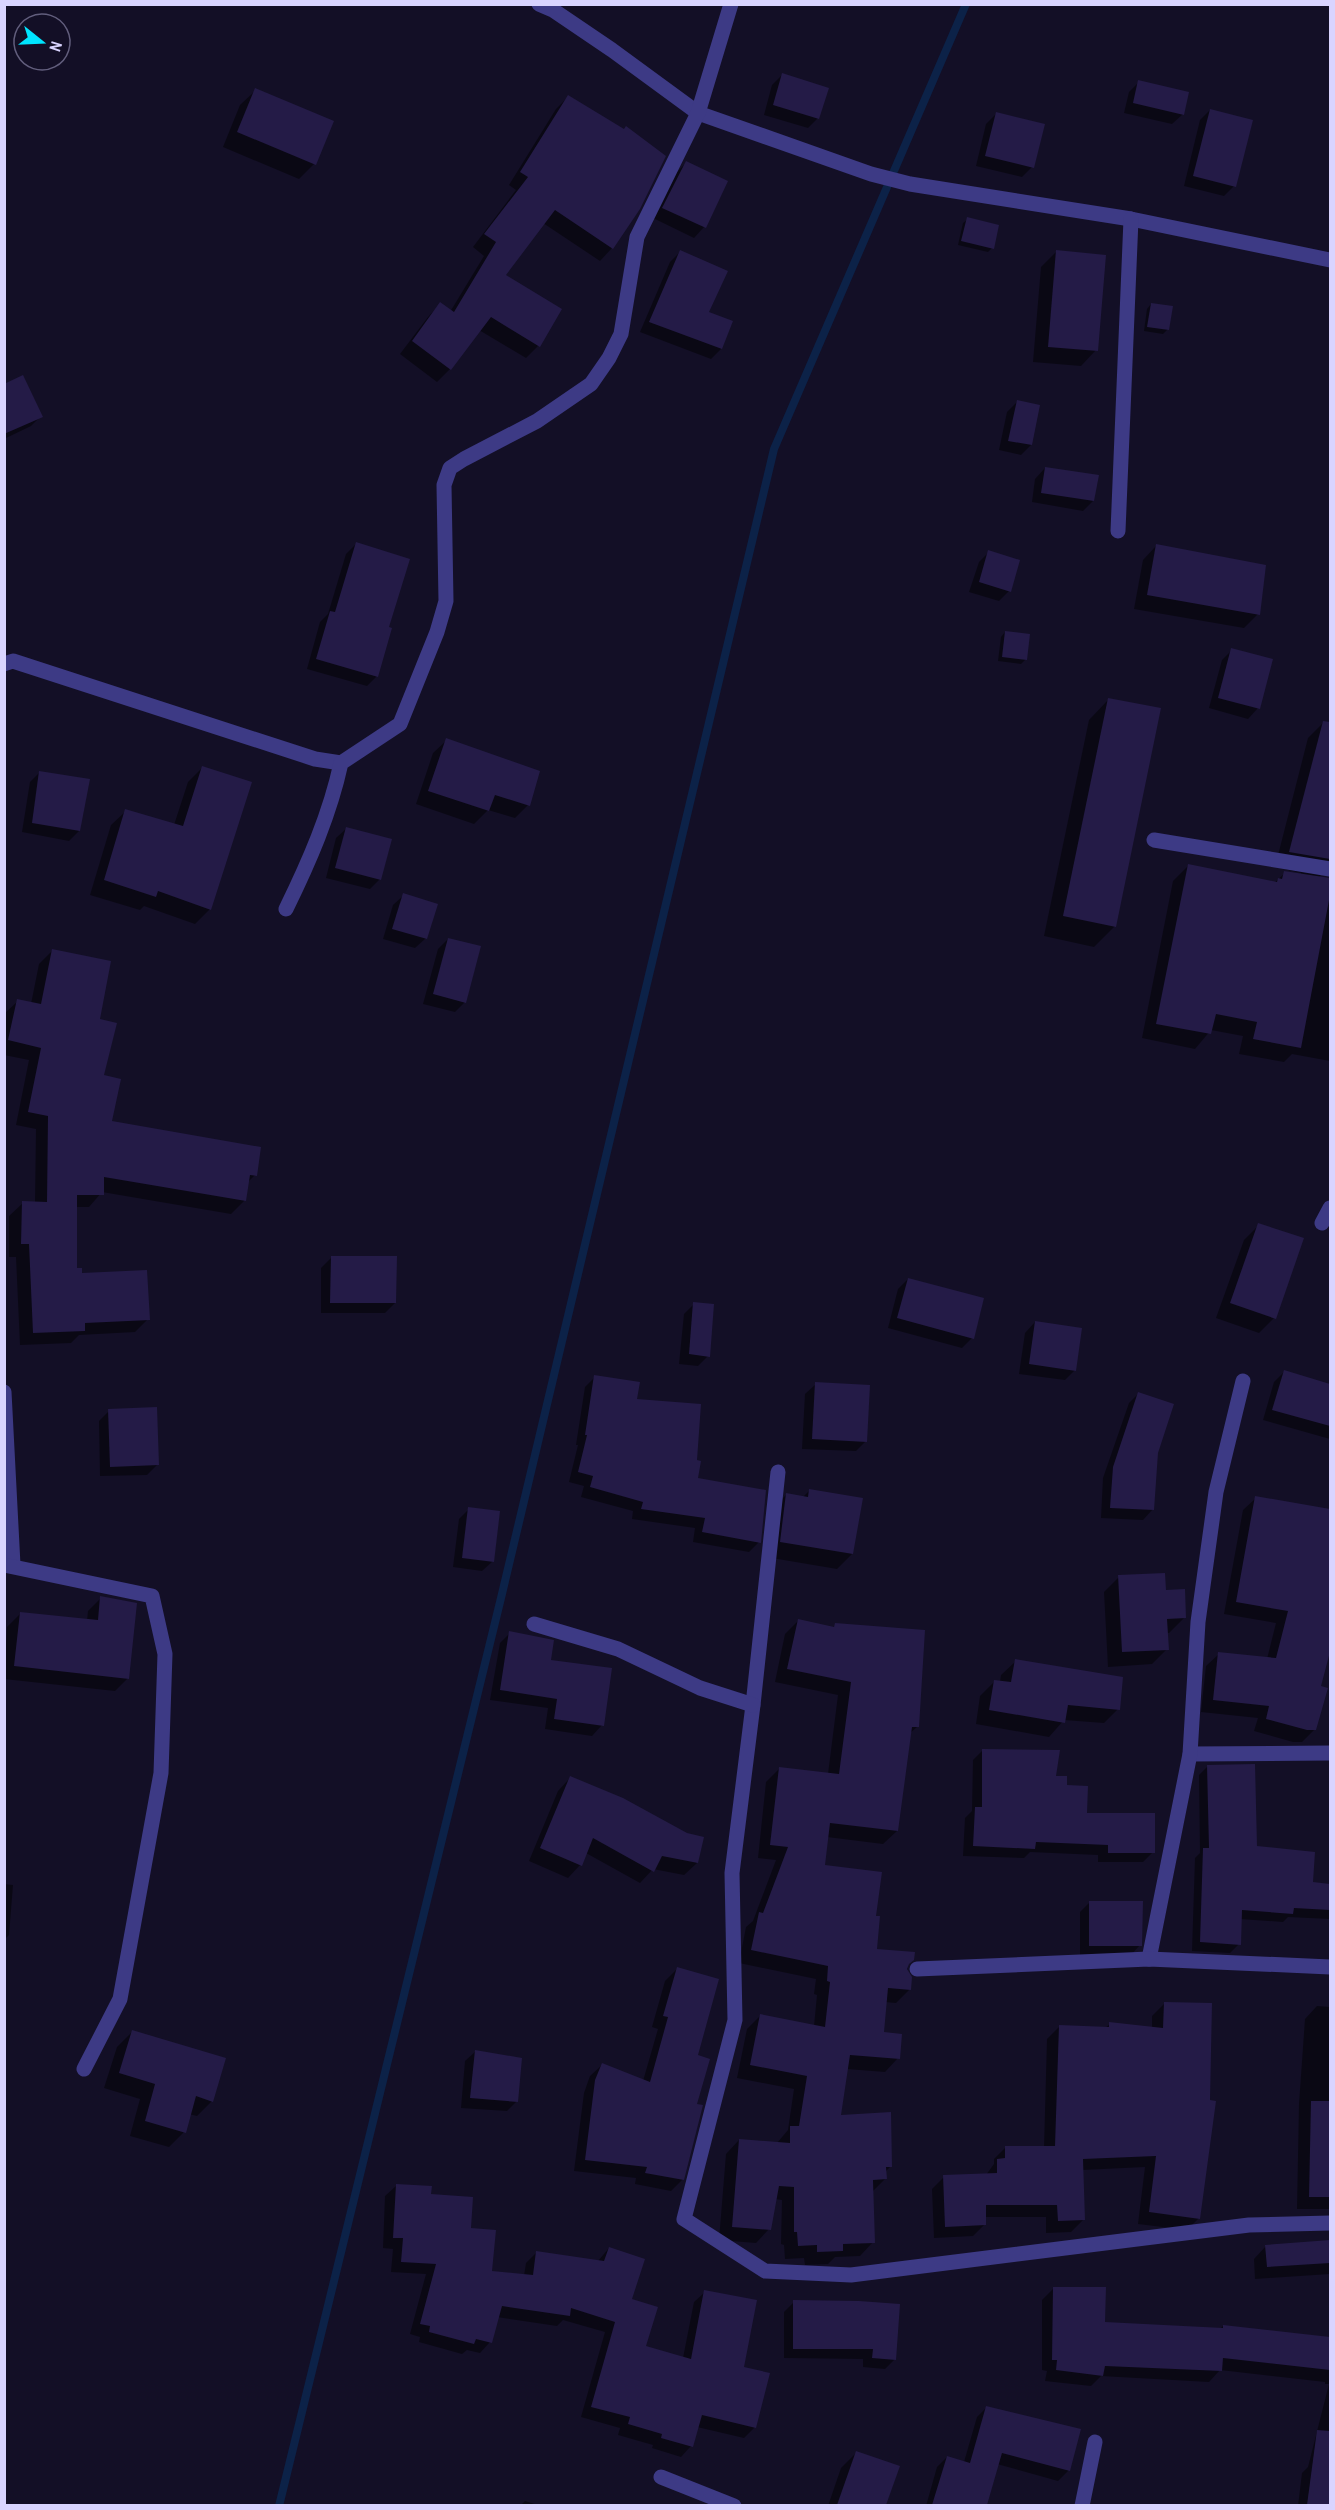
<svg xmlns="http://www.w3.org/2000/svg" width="1335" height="2510" font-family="'Archivo Narrow',sans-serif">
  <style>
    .shadow { fill: #0007 }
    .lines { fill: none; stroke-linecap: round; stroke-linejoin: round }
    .stream { stroke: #0c2248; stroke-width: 8 }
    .building { fill: #241b47 }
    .minor { stroke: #3d3a85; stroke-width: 15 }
  </style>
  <rect width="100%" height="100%" fill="#130f26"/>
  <g class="shadow">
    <path d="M782,75L818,118L808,128L764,115L772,85Z"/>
    <path d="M1139,82L1183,114L1172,124L1124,113L1129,92Z"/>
    <path d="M256,90L314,164L299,179L223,147L240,105Z"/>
    <path d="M569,96L623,131L638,209L612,248L600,261L543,223L504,275L538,346L526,358L479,330L450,369L437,382L400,354L428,317L440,304L450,312L484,256L473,247L516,190L509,185L556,109Z"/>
    <path d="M1210,110L1234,186L1224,196L1184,186L1200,120Z"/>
    <path d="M996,114L1032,167L1022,177L976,166L986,124Z"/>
    <path d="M686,163L726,182L704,227L694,238L653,218L676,173Z"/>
    <path d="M968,219L992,248L988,252L958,245L963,223Z"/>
    <path d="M680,252L707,312L732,322L721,349L711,359L640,332L670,262Z"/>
    <path d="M1056,252L1096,350L1081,366L1033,362L1041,267Z"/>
    <path d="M1151,304L1168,329L1163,334L1144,331L1147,309Z"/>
    <path d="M4,386L41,416L31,426L4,439Z"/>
    <path d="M1017,402L1031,445L1021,455L999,450L1007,412Z"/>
    <path d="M1045,468L1093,501L1083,511L1032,502L1035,479Z"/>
    <path d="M356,544L387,628L377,676L367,686L307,669L320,622L328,614L346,554Z"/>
    <path d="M1156,546L1258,614L1244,628L1134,609L1143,560Z"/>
    <path d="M989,552L1009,591L999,601L969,592L979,562Z"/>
    <path d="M1005,632L1026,659L1021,664L998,661L1001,637Z"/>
    <path d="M1232,650L1258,708L1248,719L1209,708L1222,660Z"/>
    <path d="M1109,699L1115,926L1094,947L1044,936L1089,720Z"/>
    <path d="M1323,723L1330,725V866L1318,878L1330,880V1061L1292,1054L1284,1062L1239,1054L1243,1036L1211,1030L1195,1049L1142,1038L1173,881L1188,866L1274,883L1285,873L1301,875V873L1275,867L1308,738Z"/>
    <path d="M447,740L528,805L515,818L488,810L474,824L416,804L433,753Z"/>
    <path d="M202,768L210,909L195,924L144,906L140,910L90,895L111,825L126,811L174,825L188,782Z"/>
    <path d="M40,772L79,831L69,841L22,832L30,782Z"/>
    <path d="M347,828L380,879L370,889L326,878L336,838Z"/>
    <path d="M404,895L426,938L415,948L383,939L393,905Z"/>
    <path d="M448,939L465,1002L455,1012L423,1004L438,949Z"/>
    <path d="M52,951L98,1020L102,1077L111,1122L255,1175L247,1183L244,1201L231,1214L102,1192L89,1207H76L75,1270L148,1319L135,1332L79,1335L71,1343L20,1345L16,1257H9V1216L23,1203H35L36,1129L16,1125L29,1060L4,1055V1014L18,1001L31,1004L39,964Z"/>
    <path d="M1259,1225L1274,1318L1259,1333L1216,1318L1244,1240Z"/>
    <path d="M331,1258L395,1303L385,1313H321V1268Z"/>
    <path d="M908,1279L972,1338L962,1348L888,1328L898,1289Z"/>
    <path d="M694,1304L708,1356L698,1366L679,1364L684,1314Z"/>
    <path d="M1035,1322L1075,1370L1065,1380L1019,1374L1025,1333Z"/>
    <path d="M1284,1372L1330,1385V1439L1263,1420L1274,1382Z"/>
    <path d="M595,1377L635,1400L695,1461L697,1479L759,1542L749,1552L693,1542L695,1528L632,1519L633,1511L581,1497L584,1486L569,1482L578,1445H576L585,1387Z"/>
    <path d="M816,1384L866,1441L856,1451L802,1449L805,1394Z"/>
    <path d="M1139,1393L1156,1453L1153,1509L1143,1520L1101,1518L1103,1478L1129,1403Z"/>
    <path d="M109,1411L157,1465L147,1475L100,1476L99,1421Z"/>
    <path d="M810,1490L852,1554L837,1569L766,1557L771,1510L786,1495L802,1498Z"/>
    <path d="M1256,1498L1330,1510V1646L1319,1687L1315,1729L1302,1742H1293L1254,1731L1258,1718L1201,1712L1206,1666L1219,1654L1267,1659L1276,1623L1224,1614L1243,1510Z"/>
    <path d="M469,1509L493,1561L482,1571L453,1567L459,1519Z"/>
    <path d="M1119,1577L1164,1592L1184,1618L1169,1633H1166L1167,1649L1152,1664L1108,1667L1104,1592Z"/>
    <path d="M101,1598L128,1678L115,1691L4,1679L7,1627L20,1614L87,1621L88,1611Z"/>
    <path d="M798,1621L832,1628L836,1625L917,1727L909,1734L897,1831L883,1844L827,1837L824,1866L874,1917L875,1950L907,1965L909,1990L896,2003L885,2002L882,2033L898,2058L885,2072L847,2069L839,2116L891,2166L885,2172V2179L872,2192L873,2242L860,2256L835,2257L828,2264L805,2265L804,2258L785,2259L784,2245L781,2244L782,2200L775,2199L769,2229L756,2243L719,2240L726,2154L739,2140L777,2143L788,2130L794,2089L737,2078L747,2029L761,2015L814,2026L817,1995L814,1994L816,1979L739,1963L746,1927L753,1921L776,1860L758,1858L766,1782L779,1769L828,1774L838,1695L775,1682L785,1634Z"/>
    <path d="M510,1633L549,1661L602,1725L592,1736L545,1729L548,1708L490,1700L500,1643Z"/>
    <path d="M1016,1661L1118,1709L1104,1723L1064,1720L1049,1737L976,1724L980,1696L995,1681L1000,1682L1001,1675Z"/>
    <path d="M983,1750L1054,1777L1065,1787L1086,1815L1153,1852L1143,1862H1098V1855L1030,1852L1024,1858L963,1856L965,1818L972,1811L973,1760Z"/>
    <path d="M1208,1766L1255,1848L1311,1884L1330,1885V1919L1288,1917L1283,1922L1240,1919L1239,1944L1230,1953L1192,1951L1195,1858L1200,1853L1199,1775Z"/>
    <path d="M570,1778L697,1863L684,1875L653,1869L640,1883L586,1853L580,1865L568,1878L529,1861L558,1791Z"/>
    <path d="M4,1884L13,1885L9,1935L4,1940Z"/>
    <path d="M1090,1902L1140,1945L1130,1956L1080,1955V1912Z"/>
    <path d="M677,1969L696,2056L695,2105L682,2180L671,2191L635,2184L636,2178L574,2171L584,2093L590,2076L602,2065L643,2081L658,2029L652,2027L665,1981Z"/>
    <path d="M1164,2004L1199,2218L1187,2230L1138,2224L1145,2167L1082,2170L1083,2220L1071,2232L1046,2233V2217H985V2224L973,2236L934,2238L932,2189L944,2177L986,2175L994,2164V2159L1006,2147L1044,2148L1047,2039L1059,2027L1105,2028L1110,2024L1152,2028V2016Z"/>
    <path d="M1317,2006L1330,2007V2209H1297L1299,2104L1305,2019Z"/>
    <path d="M132,2032L212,2101L197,2116L189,2114L184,2132L169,2147L130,2136L140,2099L104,2088L117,2047Z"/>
    <path d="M476,2051L517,2101L507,2111L461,2108L465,2061Z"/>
    <path d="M396,2186L430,2195L469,2229L490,2272L524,2276L526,2263L537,2252L598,2261L609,2248L630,2300L644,2347L683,2358L694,2302L705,2292L743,2368L755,2427L744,2438L697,2427L691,2446L681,2457L652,2448L653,2445L618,2435L620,2428L581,2417L605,2332L563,2320L557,2326L497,2317L490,2342L480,2353L467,2350L462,2354L419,2342L420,2337L410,2334L426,2274L391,2272L393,2249L383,2248L385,2196Z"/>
    <path d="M1330,2242V2274L1255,2279L1254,2259L1266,2246Z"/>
    <path d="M1053,2289L1104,2323L1220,2329L1223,2326L1330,2339V2506H1298L1302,2473L1308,2467L1329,2384H1325V2382L1220,2370L1209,2382L1101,2376L1091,2386L1045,2381L1047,2371L1042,2370V2300Z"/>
    <path d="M794,2302L895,2359L885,2369L863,2367V2359L784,2358V2312Z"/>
    <path d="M987,2407L1079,2430L1068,2471L1058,2481L997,2464L985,2506H926L937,2467L947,2457L964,2462L977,2417Z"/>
    <path d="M856,2453L898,2467L885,2506H828L841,2468Z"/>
    <path d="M525,2501L541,2506H520Z"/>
  </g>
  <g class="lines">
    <path class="stream" d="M279,2506L501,1598L774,449L966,4"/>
  </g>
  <g class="building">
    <path d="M782,73L829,88L819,119L773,105Z"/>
    <path d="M1138,80L1189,92L1184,115L1133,103Z"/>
    <path d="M255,88L334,121L316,165L237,132Z"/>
    <path d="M568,95L624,129L626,126L666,156L640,209L613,249L555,210L506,275L562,309L540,347L491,317L451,370L412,341L440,302L454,312L496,242L484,234L528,177L520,172Z"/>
    <path d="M1210,109L1253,120L1236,187L1193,176Z"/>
    <path d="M996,112L1045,124L1034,168L985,156Z"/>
    <path d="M686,161L728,181L706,228L662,208Z"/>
    <path d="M967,217L999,225L994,249L961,241Z"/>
    <path d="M680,250L728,271L709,312L733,321L722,349L649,322Z"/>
    <path d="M1056,250L1106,255L1098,351L1048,347Z"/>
    <path d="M1151,303L1173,306L1169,330L1147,327Z"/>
    <path d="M23,375L43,417L4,434V384Z"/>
    <path d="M1017,400L1040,405L1032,445L1008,441Z"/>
    <path d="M1045,467L1099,475L1094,501L1041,493Z"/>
    <path d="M356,542L410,559L389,627L392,628L378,677L316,659L330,611L335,612Z"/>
    <path d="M1156,544L1266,565L1260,615L1147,595Z"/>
    <path d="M988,550L1020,560L1011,592L979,582Z"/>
    <path d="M1005,631L1030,634L1027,660L1002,657Z"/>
    <path d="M1231,648L1273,659L1260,709L1218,698Z"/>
    <path d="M1108,698L1161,708L1116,927L1063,916Z"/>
    <path d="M1323,721L1330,722V859L1289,852Z"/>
    <path d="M446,738L540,771L530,806L495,795L489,811L428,791Z"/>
    <path d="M202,766L252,782L211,910L158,891L156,897L104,880L125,809L183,826Z"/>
    <path d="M39,771L90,779L80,831L32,823Z"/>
    <path d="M346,827L392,839L381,880L335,868Z"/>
    <path d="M1188,864L1277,882L1278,878L1282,879L1284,871L1330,878V895L1301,1048L1253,1039L1257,1022L1216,1014L1211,1034L1156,1024Z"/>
    <path d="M403,893L438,904L427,939L392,929Z"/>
    <path d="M448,938L481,946L466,1003L433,994Z"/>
    <path d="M52,949L111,961L100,1019L117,1023L104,1075L121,1079L112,1121L261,1147L257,1176L250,1175L246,1201L104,1177V1195H77V1268H82V1273L147,1270L150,1320L85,1323V1331L33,1333L29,1244H21L22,1201L47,1202L48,1116L28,1112L41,1048L8,1040L17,999L41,1004Z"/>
    <path d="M1258,1223L1304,1238L1276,1319L1230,1303Z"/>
    <path d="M331,1256H397L396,1303H330Z"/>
    <path d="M908,1278L984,1298L974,1339L897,1318Z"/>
    <path d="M693,1302L714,1304L710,1357L689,1354Z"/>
    <path d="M1035,1321L1082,1328L1076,1371L1029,1364Z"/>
    <path d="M1284,1370L1330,1384V1426L1272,1410Z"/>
    <path d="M594,1375L640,1382L637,1399L701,1404L697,1460L701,1461L698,1478L766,1490L761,1543L702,1532L705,1518L641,1509L643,1502L590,1487L593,1476L578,1472L587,1435H585Z"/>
    <path d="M815,1382L870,1385L867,1442L812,1439Z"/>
    <path d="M1138,1392L1174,1404L1158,1453L1154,1510L1110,1508L1113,1467Z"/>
    <path d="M157,1407L159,1465L110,1467L108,1409Z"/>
    <path d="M809,1489L863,1498L853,1554L780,1542L786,1493L808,1497Z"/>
    <path d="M1255,1496L1330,1509V1652L1321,1686L1328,1688L1316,1730H1307L1266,1719L1269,1706L1213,1700L1218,1652L1276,1658L1288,1611L1236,1602Z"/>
    <path d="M468,1507L500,1511L494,1562L462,1558Z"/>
    <path d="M1165,1573L1166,1590L1185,1589L1186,1618L1167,1619L1169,1650L1122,1652L1118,1575Z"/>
    <path d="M100,1596L137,1603L129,1679L14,1666L20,1612L98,1620Z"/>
    <path d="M798,1619L834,1627L835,1623L925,1630L919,1727H912L898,1831L830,1823L825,1865L882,1872L876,1916H880L877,1949L915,1952L914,1960L909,1964L907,1969L912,1977L911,1990L888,1988L884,2032L902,2034L900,2059L850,2055L841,2115L891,2112L892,2167H886L887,2179L873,2180L875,2243L843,2244V2251L817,2252V2245L798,2246L797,2232H794V2187L779,2186L771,2230L732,2227L739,2139L790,2143V2126H799L807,2076L750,2065L760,2014L825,2027L830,1982L827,1981L828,1966L751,1950L759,1912L763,1913L788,1847L770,1845L779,1767L839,1774L851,1682L787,1669Z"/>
    <path d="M509,1631L554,1640L551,1660L612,1668L604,1726L554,1719L557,1699L500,1690Z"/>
    <path d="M1015,1659L1123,1677L1120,1710L1068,1705L1065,1723L989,1710L994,1680L1011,1682Z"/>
    <path d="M982,1749L1060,1750L1056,1776H1067V1785L1088,1786L1087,1813H1155V1853H1108V1845L1036,1842L1035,1849L973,1846L975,1807H982Z"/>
    <path d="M1255,1764L1257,1846L1315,1852L1313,1882L1330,1884V1910L1294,1908L1293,1914L1242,1910L1241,1945L1200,1942L1203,1848H1209L1207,1765Z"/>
    <path d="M570,1776L623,1798L687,1833L704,1837L698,1863L662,1856L654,1872L593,1838L582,1866L540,1848Z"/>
    <path d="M1089,1901H1143L1142,1946H1089Z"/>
    <path d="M677,1967L719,1979L698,2055L710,2059L697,2104L703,2105L684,2180L645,2173L647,2167L585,2160L595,2080L602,2063L650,2082L668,2017L663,2016Z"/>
    <path d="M1164,2002L1212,2003L1210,2100L1216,2101L1200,2219L1149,2212L1156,2156L1083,2159L1085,2220L1058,2221L1057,2205H986V2225L945,2227L943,2175L997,2173V2159L1005,2158V2146H1055L1059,2025L1109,2027V2022L1163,2028Z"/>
    <path d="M132,2030L226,2058L213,2102L196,2096L186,2133L145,2121L155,2084L119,2073Z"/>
    <path d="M475,2050L522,2058L518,2102L470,2098Z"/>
    <path d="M1311,2101H1330V2197H1309Z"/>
    <path d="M396,2184L432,2186L431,2194L473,2197L471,2228L496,2230L492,2271L533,2275L536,2251L604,2261L609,2247L645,2259L632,2299L658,2307L646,2346L691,2359L704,2290L757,2300L744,2367L770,2373L756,2428L702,2415L693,2447L661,2438L662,2434L628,2424L630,2417L591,2407L615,2322L571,2308L570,2316L502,2306L492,2343L476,2339L474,2344L429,2332L430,2326L420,2324L436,2264L401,2262L403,2238H393Z"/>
    <path d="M1330,2240V2263L1267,2267L1265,2245Z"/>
    <path d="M1053,2287H1106L1105,2322L1223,2328V2325L1330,2337V2370L1223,2358L1222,2371L1105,2366L1103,2376L1056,2370L1057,2360H1052Z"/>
    <path d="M793,2300L859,2301L900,2304L896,2360L872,2358L873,2349H793Z"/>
    <path d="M986,2406L1081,2429L1070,2471L1002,2453L987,2505H932L947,2456L970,2463Z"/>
    <path d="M1317,2430L1330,2431V2505H1307Z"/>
    <path d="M856,2451L900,2466L886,2505H837Z"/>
  </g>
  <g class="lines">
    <g class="minor">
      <path d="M539,4L553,10L612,50L698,113L871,174L910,184L1131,219L1330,260"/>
      <path d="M1118,531L1131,219"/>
      <path d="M4,664L13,661L315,759L341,763"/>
      <path d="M1154,840L1330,869"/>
      <path d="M286,909C309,862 330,814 341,763L400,724L437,632L446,601L444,485L450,468L464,459L537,421L591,384L609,358L621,334L637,237L698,113L731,4"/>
      <path d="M1322,1223L1330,1208"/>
      <path d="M4,1392L13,1565"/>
      <path d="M778,1472L753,1705L732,1873L735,2020L684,2219L765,2271L851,2275L1249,2225L1330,2223"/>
      <path d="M4,1565L152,1596L165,1654L161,1773L120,1999L84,2069"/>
      <path d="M534,1624L618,1649L700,1688L753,1705"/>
      <path d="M1190,1754L1330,1753"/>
      <path d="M1149,1959L1190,1754L1198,1622L1216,1492L1243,1381"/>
      <path d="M917,1969L1149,1959L1330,1967"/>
      <path d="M661,2477L734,2506"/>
      <path d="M1082,2506L1095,2442"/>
    </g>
  </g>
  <rect width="1335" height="2510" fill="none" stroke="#d9d4ff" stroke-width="12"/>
  <g transform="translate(42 42) rotate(108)"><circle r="28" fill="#130f26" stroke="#625e7d" stroke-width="1.5"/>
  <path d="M0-4.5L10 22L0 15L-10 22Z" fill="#00e5ff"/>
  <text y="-9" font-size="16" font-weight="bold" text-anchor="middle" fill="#d9d4ff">N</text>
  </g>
</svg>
